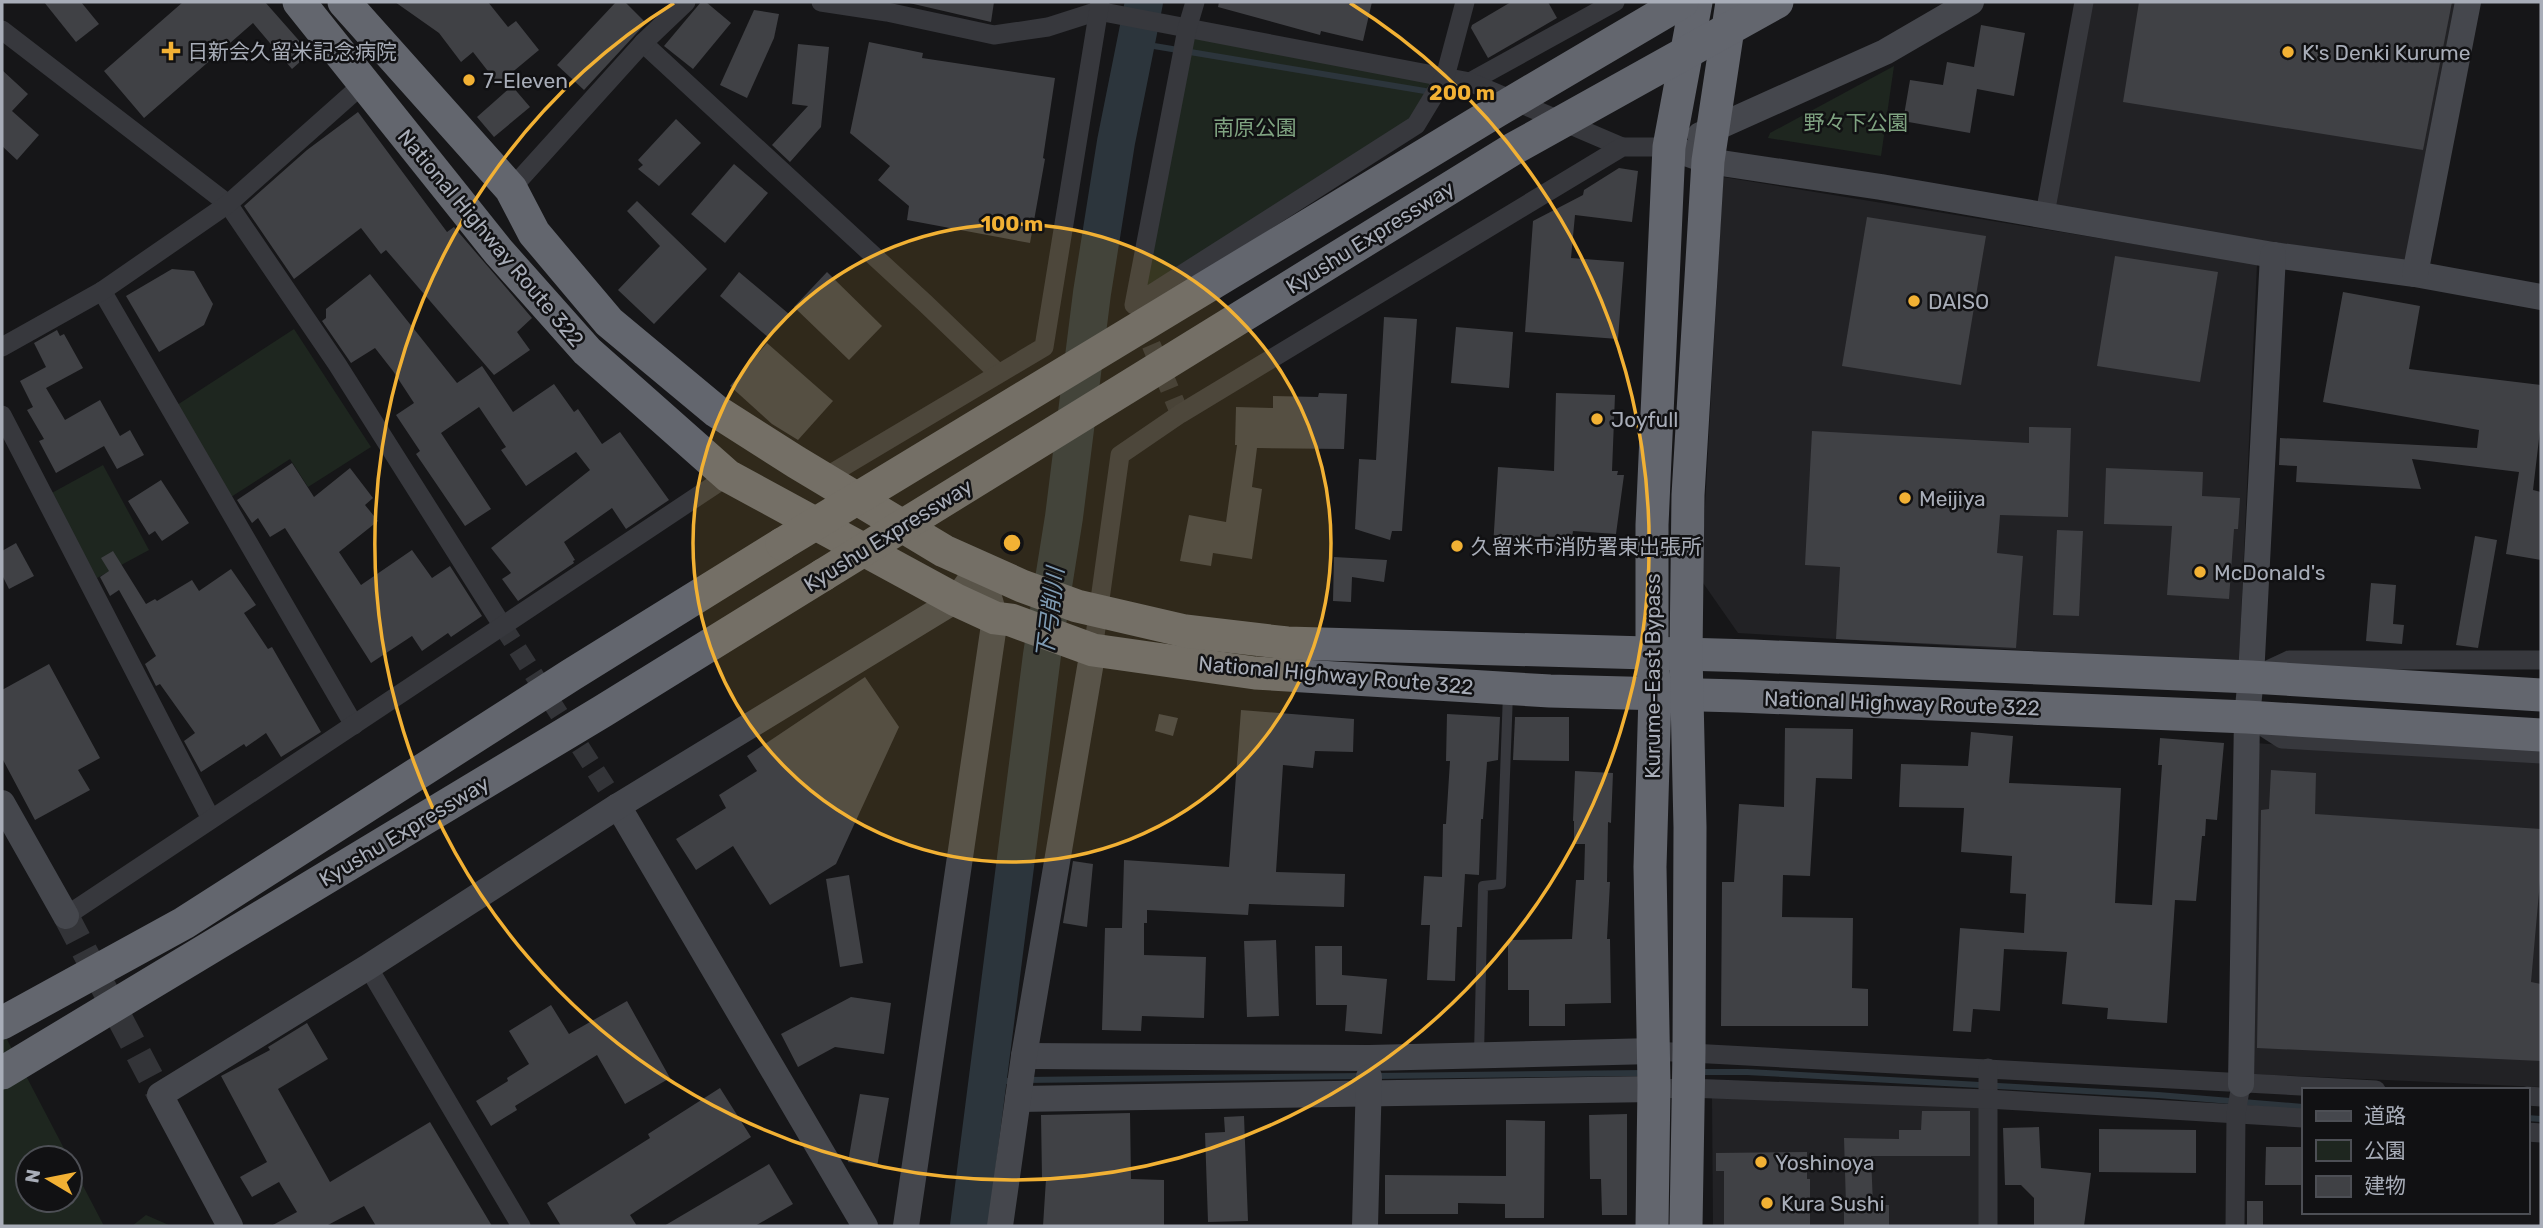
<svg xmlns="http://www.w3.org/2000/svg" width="2543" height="1228" font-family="Rubik,'Noto Sans JP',sans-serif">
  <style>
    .built { fill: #222225 }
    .green { fill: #1e261f }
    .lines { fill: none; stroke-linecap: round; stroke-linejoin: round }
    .stream { stroke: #2c353c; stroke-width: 6 }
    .river { stroke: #2c353c; stroke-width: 38 }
    .building { fill: #404145 }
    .street-tunnel { stroke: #333438; stroke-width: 19; stroke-dasharray: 19 10; stroke-linecap: butt }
    .secondary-tunnel { stroke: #333438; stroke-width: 26; stroke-dasharray: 26 13; stroke-linecap: butt }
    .lane { stroke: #37383d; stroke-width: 10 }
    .street { stroke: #37383d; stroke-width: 19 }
    .secondary { stroke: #45474d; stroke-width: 26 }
    .highway { stroke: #63666e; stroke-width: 33 }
    .highway-bridge { stroke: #63666e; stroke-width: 33 }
    .ring { fill: none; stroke: #f2b134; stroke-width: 3.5 }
    .poi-dot { fill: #f2b134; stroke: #111113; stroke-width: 2.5 }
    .labels { text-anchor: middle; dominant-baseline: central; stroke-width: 5; stroke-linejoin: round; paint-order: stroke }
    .poi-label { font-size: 21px; fill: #a8adb8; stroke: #111113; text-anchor: start }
    .park-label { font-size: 21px; fill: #7fa381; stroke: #111113 }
    .street-label { font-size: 21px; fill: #a8adb8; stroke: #111113 }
    .water-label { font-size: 23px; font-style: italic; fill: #7f9bb3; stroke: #111113 }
    .centre { fill: #f2b134; stroke: #111113; stroke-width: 3.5 }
    .ring-label { font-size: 21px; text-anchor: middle; font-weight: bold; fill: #f2b134; stroke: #111113; stroke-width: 5; stroke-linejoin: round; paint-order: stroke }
  </style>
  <rect width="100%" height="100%" fill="#161618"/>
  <g class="built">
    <path d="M2088,2H2461L2410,262L2052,210Z"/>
    <path d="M1723,177L2257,264L2239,663L1738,633L1701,580Z"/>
    <path d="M2254,743L2541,761V1087L2250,1074Z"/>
    <path d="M1712,1096L1982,1107L1983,1226H1713Z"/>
  </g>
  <g class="green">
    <path d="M1187,29L1445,77L1416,125L1134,305Z"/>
    <path d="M1894,66L1881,156L1768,138L1770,133Z"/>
    <path d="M294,329L371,447L308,487L290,459L231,497L174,407Z"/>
    <path d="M103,465L149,550L97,578L50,494Z"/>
    <path d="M2,1030L69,1158H28V1200H70V1161L104,1226H2Z"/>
    <path d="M146,1215L171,1226H132Z"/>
  </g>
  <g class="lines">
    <g class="stream">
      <path d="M1136,43L1431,92"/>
      <path d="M1697,1072H1747L2158,1095L2303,1107"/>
      <path d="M1375,1076L1645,1073"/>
      <path d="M1025,1080L1365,1076"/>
      <path d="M989,1081H1015"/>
      <path d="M2527,1118L2541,1119"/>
    </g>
    <path class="river" d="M969,1226L1042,655L1064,517L1092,293L1116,142L1144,2"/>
  </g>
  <g class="building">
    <path d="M44,2H81L99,24L76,42Z"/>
    <path d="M183,2H265L310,53L292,69L253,23L144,118L104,71Z"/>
    <path d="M395,2H488L508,27L516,21L539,50L498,84L473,52L461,62L439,33Z"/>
    <path d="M616,2H625L646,23L584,90L557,65Z"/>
    <path d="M701,2H706L731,23L693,69L664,46Z"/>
    <path d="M905,2H994L991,22Z"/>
    <path d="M1219,2H1372L1363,41L1321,31L1320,35L1218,7Z"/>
    <path d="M1511,2H1548L1557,18L1488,58L1471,28L1472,25Z"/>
    <path d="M2139,2H2452L2423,150L2123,102Z"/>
    <path d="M754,10L779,14L774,38L747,98L720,85Z"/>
    <path d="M1981,25L2025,33L2014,96L1977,89L1970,133L1903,121L1910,80L1943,85L1947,62L1974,67Z"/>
    <path d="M869,42L923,53L922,58L1055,78L1043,158L1045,159L1030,243L907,220L909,206L878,180L890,166L850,133Z"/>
    <path d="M798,44L829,47L821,127L790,162L772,145L808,106L792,104Z"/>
    <path d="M2,70L28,94L12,111L39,135L17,160L2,146Z"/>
    <path d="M512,86L530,107L494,137L477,117Z"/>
    <path d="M358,112L447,232L454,227L532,318L517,332L530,350L494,375L386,250L381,254L361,228L294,279L244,206L307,150Z"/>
    <path d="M676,119L701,143L659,186L638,169L643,165L638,160Z"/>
    <path d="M734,164L768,193L725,243L691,214Z"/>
    <path d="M1619,168L1638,171L1632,222L1575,215L1571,258L1624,262L1618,339L1525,332L1533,221L1583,195L1584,190Z"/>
    <path d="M637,201L707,269L654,324L618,290L660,246L627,211Z"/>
    <path d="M1867,217L1986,236L1961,385L1842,366Z"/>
    <path d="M2115,256L2218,272L2200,382L2097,366Z"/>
    <path d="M172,269L194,271L213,304L204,325L159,352L126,296Z"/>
    <path d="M739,272L789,314L769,338L720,296Z"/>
    <path d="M827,272L882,326L849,360L794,307Z"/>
    <path d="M370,274L457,383L482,366L513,412L554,384L574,412L578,409L602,444L620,432L669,500L626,529L612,508L564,542L575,560L573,561L574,563L518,601L502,579L511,573L491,548L590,470L576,452L526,486L501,450L506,447L479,407L441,433L491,509L465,526L416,454L420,451L396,415L414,403L393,371L375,348L351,363L322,321L326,318V309Z"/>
    <path d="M2343,292L2420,306L2409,369L2541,385V422L2533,490L2541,492V560L2506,554L2519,472L2412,459L2421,489L2296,482L2297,466L2279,465L2280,438L2477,448L2479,430L2323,402Z"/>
    <path d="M1384,317L1417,319L1402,531H1392L1390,540L1355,529L1359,459L1376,460Z"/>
    <path d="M1456,327L1513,332L1509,388L1451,383Z"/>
    <path d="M57,330L60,336L64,334L83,368L46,388L65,420L100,400L120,436L130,430L144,455L117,469L104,446L56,473L39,441L44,439L27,410L33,407L20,381L46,367L34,343Z"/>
    <path d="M767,343L833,401L798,440L772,424L730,386Z"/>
    <path d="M1319,393L1347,394L1344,449L1257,448L1252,487L1262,489L1252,559L1213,553L1211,566L1180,561L1189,515L1226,522L1237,445H1235L1236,407L1273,408V396L1318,397Z"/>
    <path d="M1556,393L1615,395L1612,471H1618L1617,475H1624L1616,534L1573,531L1570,552L1493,547L1498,467L1554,471Z"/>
    <path d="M2029,427L2071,428L2068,517L2000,515L1997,553L2023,556L2016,648L1836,639L1840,567L1805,565L1812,431L2029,443Z"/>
    <path d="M292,463L314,497L350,468L373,498L365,505L378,521L339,552L361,585L412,550L432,578L450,566L482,616L451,637L448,633L422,651L412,636L371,663L285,528L270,537L258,518L252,523L237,500Z"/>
    <path d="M2106,468L2203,472L2202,496L2240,498L2238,529H2234L2229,599L2167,595L2172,526L2104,524Z"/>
    <path d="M161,480L189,523L162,541L155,531L149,535L128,501Z"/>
    <path d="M2057,530L2083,531L2079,616L2053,615Z"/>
    <path d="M2475,536L2497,540L2478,648L2456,645Z"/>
    <path d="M16,543L34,576L9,589L2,575V551Z"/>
    <path d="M113,551L146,604L155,599L157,601L192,580L199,591L231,569L256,605L244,613L268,649L272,647L321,732L281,757L266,733L246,747L244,744L201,772L184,741L195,733L160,684L156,686L145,664L156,656L119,590L110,596L100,577L109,571L101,558Z"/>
    <path d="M1334,557L1387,560L1384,582L1352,577L1351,602L1333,601Z"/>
    <path d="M2371,583L2396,585L2393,624L2404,625L2402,644L2366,641Z"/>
    <path d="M49,664L100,758L78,770L90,790L35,820L2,758V690Z"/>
    <path d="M865,677L899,727L836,864L770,905L733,846L696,870L676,839L726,808L719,795L757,771L747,756Z"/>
    <path d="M1241,710L1354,719L1353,752L1315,751L1313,768L1283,765L1276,872L1345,874L1344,907L1249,904L1248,915L1147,910V923H1144V955L1206,957L1204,1018L1142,1016L1141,1031L1102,1030L1105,928H1122L1124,860L1229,867Z"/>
    <path d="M1159,714L1178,718L1173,736L1155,731Z"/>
    <path d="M1447,714L1500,717L1498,760L1487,762L1483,819H1481L1479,875L1465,874L1462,927H1457L1455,981L1427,980L1430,925H1421L1424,876L1442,877L1443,824H1446L1450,761H1446Z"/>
    <path d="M1515,717H1569V761L1513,760Z"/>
    <path d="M1785,728L1853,729L1852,779L1816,778L1810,876L1783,875L1782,917L1853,918L1852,988L1868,989V1026H1721L1722,882H1734L1739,804L1784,807Z"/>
    <path d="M1971,732L2013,736L2009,783L2121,788L2115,903L2152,905L2162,765H2158L2160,738L2224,743L2217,820L2206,819L2205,836H2202L2196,901L2175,900L2167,1023L2107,1019L2108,1008L2062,1004L2067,952L2004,949L2000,1011L1973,1009L1971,1032L1953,1031L1960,928L2024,933L2026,894L2010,893L2012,856L1961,852L1964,808L1899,807L1901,764L1968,766Z"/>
    <path d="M2271,770L2316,773L2315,814L2541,829V870L2531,982L2541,984V1061L2257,1048L2261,810L2269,809Z"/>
    <path d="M1575,771L1613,773L1611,823L1608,822L1607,882H1610L1607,939H1610L1611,1003L1565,1004V1026H1529V990H1508V940L1572,939L1576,880H1584L1585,844H1574V821H1573Z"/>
    <path d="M1073,861L1093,864L1087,927L1063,923Z"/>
    <path d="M849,875L863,963L840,967L826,879Z"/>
    <path d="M1276,940L1279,1016L1247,1017L1244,941Z"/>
    <path d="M1315,946H1342V975L1387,979L1382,1034L1345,1031L1347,1005H1316Z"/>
    <path d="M851,997L891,1003L884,1054L835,1047L798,1067L781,1034Z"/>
    <path d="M627,1001L670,1078L625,1104L597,1055L515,1106L517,1110L491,1126L476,1101L508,1081L507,1078L529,1064L509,1031L551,1005L569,1034Z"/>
    <path d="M307,1023L328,1059L278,1089L330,1182L430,1122L492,1226H376L364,1206L326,1226H271L297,1212L279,1182L252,1197L240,1177L267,1162L221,1076L270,1050L268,1047Z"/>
    <path d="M720,1088L751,1137L630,1215L637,1226H561L547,1203L650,1138L648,1134Z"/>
    <path d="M860,1094L889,1098L877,1167L848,1162Z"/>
    <path d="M1922,1111H1970V1156H1871L1873,1205H1889V1226H1844V1205H1846L1844,1138L1899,1139V1130H1921Z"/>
    <path d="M1130,1113L1131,1179L1164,1180V1226H1043L1046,1179H1042L1041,1115Z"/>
    <path d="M1627,1114V1215H1602L1601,1179H1590L1589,1115Z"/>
    <path d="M1244,1116L1248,1221L1208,1222L1205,1133L1225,1132L1224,1117Z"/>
    <path d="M1506,1120L1545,1121L1544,1218H1505V1204L1458,1203V1214H1385V1175L1506,1176Z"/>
    <path d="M2039,1127L2041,1168L2091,1173L2084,1226H2034V1198L2021,1185H2005L2003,1128Z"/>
    <path d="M2099,1129L2196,1130V1173L2099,1172Z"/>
    <path d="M2266,1147H2303V1185H2265Z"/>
    <path d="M1807,1152V1179H1810V1226H1724V1171H1716V1153Z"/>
    <path d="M769,1164L793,1204L755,1226H664Z"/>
    <rect x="2247" y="1201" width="16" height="25"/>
  </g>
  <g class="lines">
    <g class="street-tunnel">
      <path d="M1140,318L1180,414"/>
      <path d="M502,625L618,806"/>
    </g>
    <path class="secondary-tunnel" d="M66,916L160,1095"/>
    <path class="lane" d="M1479,1054L1483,886L1501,884L1508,693"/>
    <g class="street">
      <path d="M821,2L887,12L994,35L1048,27L1098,11L1470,82L1615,2"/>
      <path d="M1195,2L1187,29L1134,305L1416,125L1445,77L1465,2"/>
      <path d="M2,30L228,204L337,364L502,625"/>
      <path d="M643,43L926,304L998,373"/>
      <path d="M1470,82L1622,147"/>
      <path d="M511,189L643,43L686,2"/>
      <path d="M2045,214L2084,2"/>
      <path d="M102,291L354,725"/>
      <path d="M2,347L102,291L228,204L363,84"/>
      <path d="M2,415L211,819"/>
      <path d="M824,478L1044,347L1100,2"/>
      <path d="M1093,650L1120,455L1180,414L1622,147H1669"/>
      <path d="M2261,673L2289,660H2541"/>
      <path d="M2254,721L2282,739L2541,754"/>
      <path d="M66,916L728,476"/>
      <path d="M368,967L521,1226"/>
      <path d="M1653,1051L2376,1090"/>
      <path d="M1988,1068V1226"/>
      <path d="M1654,1089L1688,1088L1987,1099L2303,1118"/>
      <path d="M2527,1096L2541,1097"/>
      <path d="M2527,1132L2541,1133"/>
      <path d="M2235,1226L2236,1114L2241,1084"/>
    </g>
    <g class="secondary">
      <path d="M1700,135L1885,52L1971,2"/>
      <path d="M1669,147L1708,161L1881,187L2273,255L2415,274L2541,297"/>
      <path d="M2415,274L2468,2"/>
      <path d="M2,803L66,916"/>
      <path d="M618,806L865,1226"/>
      <path d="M1024,1056L1369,1058L1653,1051"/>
      <path d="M2241,1084L2247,717L2251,677L2273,255"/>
      <path d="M1018,1099L1654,1089"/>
      <path d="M230,1226L160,1095L368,967L618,806L956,600L980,566"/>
      <path d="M906,1226L995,618L980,566"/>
      <path d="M1000,1226L1024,1056L1093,650"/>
      <path d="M1365,1226L1369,1077"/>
    </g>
    <g class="highway">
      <path d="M299,2L498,251L587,351L728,476L956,600L995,618L1011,620L1093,650L1255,673L1550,691L1739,696L2247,717L2541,735"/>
      <path d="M344,2L511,189L534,233L609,322L716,411L796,462L944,551L1022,586L1077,606L1185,631L1287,643L1753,656L2251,677L2541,695"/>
      <path d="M2,1023L184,923L571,675L782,544"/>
      <path d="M2,1073L603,711L823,575"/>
      <path d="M1652,1226L1654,1085L1650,867L1655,695L1652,654V525L1669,147L1696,2"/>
      <path d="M1686,1226L1689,1051L1690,827L1686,654L1688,495L1708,161L1732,2"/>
    </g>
    <g class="highway-bridge">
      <path d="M782,544L1497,111L1682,2"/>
      <path d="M823,575L1513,149L1777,2"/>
    </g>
  </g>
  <circle cx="1012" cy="543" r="319" fill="#f2b134" fill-opacity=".12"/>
  <g class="ring">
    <circle cx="1012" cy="543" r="319"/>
    <path d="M1350 3A637 637 0 1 1 674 3"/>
  </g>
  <g class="poi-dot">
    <path d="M167.5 40.5h7v7h7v7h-7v7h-7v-7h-7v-7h7z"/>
    <circle cx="2288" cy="52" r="7"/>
    <circle cx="469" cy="80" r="7"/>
    <circle cx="1914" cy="301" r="7"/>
    <circle cx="1597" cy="419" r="7"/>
    <circle cx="1905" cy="498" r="7"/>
    <circle cx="1457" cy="546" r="7"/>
    <circle cx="2200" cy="572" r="7"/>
    <circle cx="1761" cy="1162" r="7"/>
    <circle cx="1767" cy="1203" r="7"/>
  </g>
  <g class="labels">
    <g class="poi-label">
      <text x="187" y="51">日新会久留米記念病院</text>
      <text x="2302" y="52">K's Denki Kurume</text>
      <text x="483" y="80">7-Eleven</text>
      <text x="1928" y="301">DAISO</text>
      <text x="1611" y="419">Joyfull</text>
      <text x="1919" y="498">Meijiya</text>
      <text x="1471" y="546">久留米市消防署東出張所</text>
      <text x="2214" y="572">McDonald's</text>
      <text x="1775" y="1162">Yoshinoya</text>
      <text x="1781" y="1203">Kura Sushi</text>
    </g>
    <g class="park-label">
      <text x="1856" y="122">野々下公園</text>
      <text x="1255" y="127">南原公園</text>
    </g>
    <g class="street-label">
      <text transform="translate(1370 237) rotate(-32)">Kyushu Expressway</text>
      <text transform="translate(491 238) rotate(50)">National Highway Route 322</text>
      <text transform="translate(888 535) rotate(-32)">Kyushu Expressway</text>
      <text transform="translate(1336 675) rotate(5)">National Highway Route 322</text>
      <text transform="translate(1652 676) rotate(-90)">Kurume-East Bypass</text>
      <text transform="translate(1902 703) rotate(2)">National Highway Route 322</text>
      <text transform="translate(404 831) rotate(-31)">Kyushu Expressway</text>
    </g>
    <g class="water-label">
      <text transform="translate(1050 613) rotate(-83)">下弓削川</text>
    </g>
  </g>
  <circle cx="1012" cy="543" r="10" class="centre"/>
  <g class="ring-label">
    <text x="1462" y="100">200 m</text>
    <text x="1012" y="231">100 m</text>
  </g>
  <rect width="2543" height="1228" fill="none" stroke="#a8adb8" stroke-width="7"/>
  <rect x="2302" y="1088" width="228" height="126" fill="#111113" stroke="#4d4f55" stroke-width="2"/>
  <rect x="2316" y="1111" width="35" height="10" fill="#45474d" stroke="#4d4f55" stroke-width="2"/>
  <text x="2364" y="1123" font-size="21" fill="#a8adb8">道路</text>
  <rect x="2316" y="1140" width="35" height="21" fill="#1e261f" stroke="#4d4f55" stroke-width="2"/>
  <text x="2364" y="1158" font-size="21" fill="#a8adb8">公園</text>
  <rect x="2316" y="1176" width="35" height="21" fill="#404145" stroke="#4d4f55" stroke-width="2"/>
  <text x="2364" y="1193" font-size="21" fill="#a8adb8">建物</text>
  <g transform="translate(49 1179) rotate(280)"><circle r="33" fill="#111113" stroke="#4d4f55" stroke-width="2"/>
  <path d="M0-5L12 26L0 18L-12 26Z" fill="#f2b134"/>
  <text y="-10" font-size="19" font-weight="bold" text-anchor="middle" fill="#a8adb8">N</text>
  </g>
</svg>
